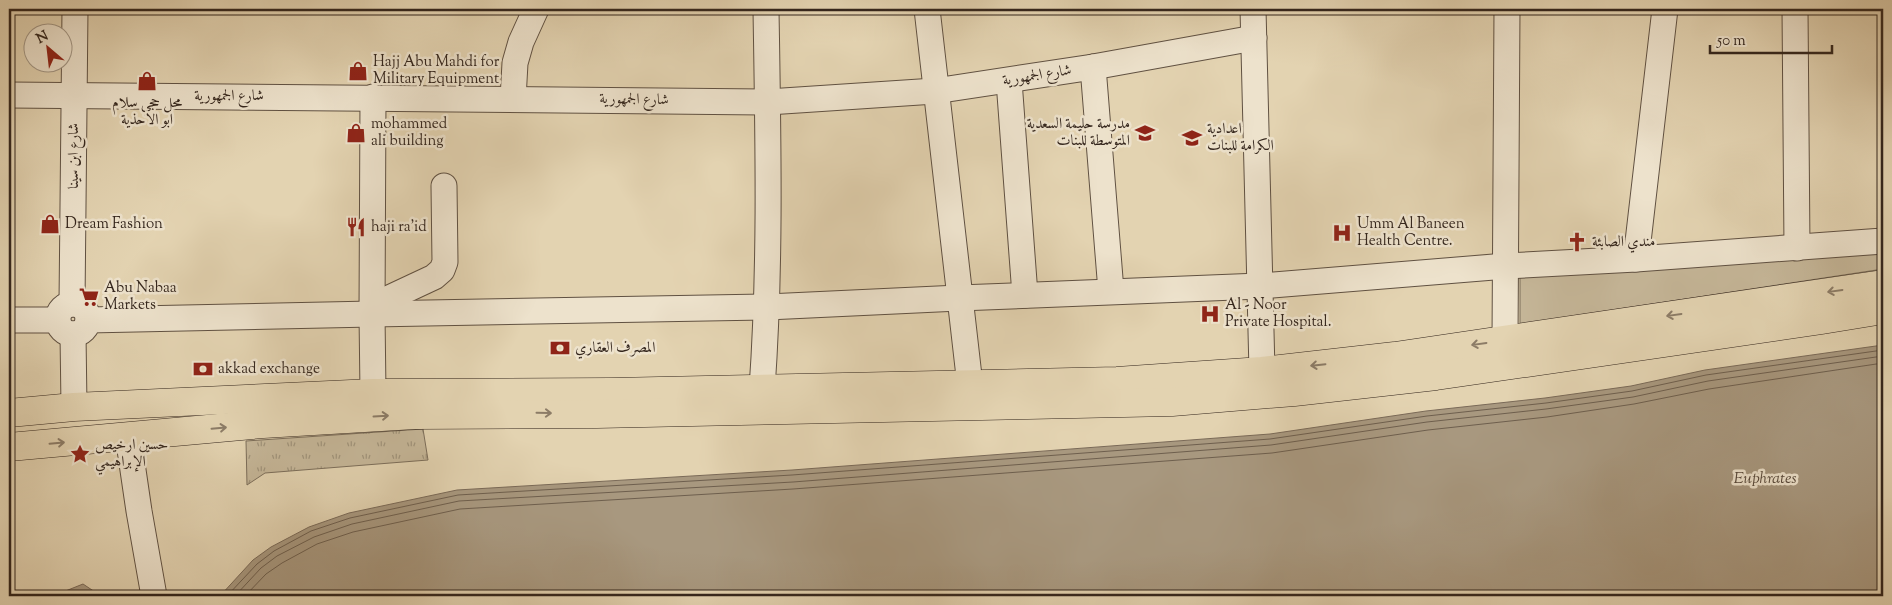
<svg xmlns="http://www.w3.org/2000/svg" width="1892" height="605" font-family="'Sorts Mill Goudy',Amiri,serif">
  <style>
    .grass { fill: url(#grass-tufts); stroke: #7c6e5a }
    .park { fill: #c5b698; stroke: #7c6e5a }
    .water { fill: #a8987f; stroke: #7a6a58 }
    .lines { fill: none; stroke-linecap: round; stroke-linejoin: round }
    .shore { stroke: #6e5f4e; stroke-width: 1 }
    .minor-casing { stroke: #605142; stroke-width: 27 }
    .major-casing { stroke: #34261d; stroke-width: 29 }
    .minor { stroke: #ede2cc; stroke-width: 25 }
    .major { stroke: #e3d3b1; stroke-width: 28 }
    .oneway { stroke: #8c7c67 }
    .labels { text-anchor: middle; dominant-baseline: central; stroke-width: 5; stroke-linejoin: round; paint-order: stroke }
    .poi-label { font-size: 15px; fill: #34261d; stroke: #ede2cc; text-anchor: start }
    .street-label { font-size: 15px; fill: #34261d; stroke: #ede2cc }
    .water-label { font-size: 16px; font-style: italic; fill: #57483a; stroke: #ede2cc }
  </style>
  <defs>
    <pattern id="grass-tufts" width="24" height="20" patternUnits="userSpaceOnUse" patternTransform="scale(1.25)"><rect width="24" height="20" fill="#c5b698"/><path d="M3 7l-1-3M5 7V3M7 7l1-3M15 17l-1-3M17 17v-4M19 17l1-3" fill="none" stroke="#a1947b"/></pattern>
  </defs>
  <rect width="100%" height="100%" fill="#e3d3b1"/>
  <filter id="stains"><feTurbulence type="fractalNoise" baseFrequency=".004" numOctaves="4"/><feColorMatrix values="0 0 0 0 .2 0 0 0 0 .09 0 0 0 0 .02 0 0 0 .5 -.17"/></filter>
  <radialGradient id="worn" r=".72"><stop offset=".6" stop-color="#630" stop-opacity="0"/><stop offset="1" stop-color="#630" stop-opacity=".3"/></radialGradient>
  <path class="grass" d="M423,429L428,460L265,473L247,485L246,441Z"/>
  <path class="park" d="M1883,250V269L1520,324V276Z"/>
  <g class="water">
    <path d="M1883,345V596H220L253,560L271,547L309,527L349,513L457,490L792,470L1270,434L1426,411L1545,398L1631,386L1705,370Z"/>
    <path d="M83,584L101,596H53Z"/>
  </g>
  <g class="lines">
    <g class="shore">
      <path d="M227,596L257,564L274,551L311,531L350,518L458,495L792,475L1270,439L1427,416L1546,403L1632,391L1706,375L1883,350"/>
      <path d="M235,596L261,568L277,556L314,537L352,524L459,501L793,482L1271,445L1427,422L1546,409L1633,397L1708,381L1883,356"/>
      <path d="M245,596L266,574L282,563L317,544L353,532L460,509L793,489L1272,453L1428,430L1547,417L1634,404L1709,389L1883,363"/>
    </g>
    <defs>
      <g id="minor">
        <path d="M927,9L970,385"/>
        <path d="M1253,9L1262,371"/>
        <path d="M1795,9L1797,248"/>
        <path d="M1093,67L1111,291"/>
        <path d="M1009,81L1025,295"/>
        <path d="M9,95L768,102L935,91L1093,67L1254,38"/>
        <path d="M373,97L372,314L373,393"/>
        <path d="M513,99L515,63L521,42L536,9"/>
        <path d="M1636,259L1665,9"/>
        <circle cx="73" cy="319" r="15"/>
        <path d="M72,304L75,9"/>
        <path d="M372,306L434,277L442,270L445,262L444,186"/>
        <path d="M9,320H57"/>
        <path d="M88,320L372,314L767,307L959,298L1260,286L1506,266L1636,259L1883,241"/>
        <path d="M73,334L74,407"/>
        <path d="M1505,340L1507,9"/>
        <path d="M762,389C771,262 768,136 766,9"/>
        <path d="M128,436L139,511L154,596"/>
      </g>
      <g id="major">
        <path d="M9,413L74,407L373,393L612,392L1117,381L1262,371L1395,356L1883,284"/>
        <path d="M9,447L263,424L415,415L597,414L1172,402L1294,392L1436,376L1822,320L1883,310"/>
      </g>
    </defs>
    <use href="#minor" class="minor-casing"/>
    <use href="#major" class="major-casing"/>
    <use href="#minor" class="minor"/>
    <use href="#major" class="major"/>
  </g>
  <defs><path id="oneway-shaft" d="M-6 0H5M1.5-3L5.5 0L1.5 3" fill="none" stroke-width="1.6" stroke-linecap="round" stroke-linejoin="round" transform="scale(1.25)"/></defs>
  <g class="oneway">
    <use href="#oneway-shaft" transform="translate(1835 291) rotate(172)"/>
    <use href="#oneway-shaft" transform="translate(1674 315) rotate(172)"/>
    <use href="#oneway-shaft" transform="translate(1479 344) rotate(172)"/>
    <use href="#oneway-shaft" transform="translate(1318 365) rotate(174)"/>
    <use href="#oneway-shaft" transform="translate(544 413) rotate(1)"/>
    <use href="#oneway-shaft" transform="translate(381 416) rotate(-3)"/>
    <use href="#oneway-shaft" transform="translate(219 428) rotate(-5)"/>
    <use href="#oneway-shaft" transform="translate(57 443) rotate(-5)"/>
  </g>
  <defs>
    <symbol id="shop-bare" viewBox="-9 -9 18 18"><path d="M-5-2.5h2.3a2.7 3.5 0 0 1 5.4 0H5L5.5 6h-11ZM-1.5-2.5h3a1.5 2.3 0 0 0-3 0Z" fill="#8f2418" stroke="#ede2cc" stroke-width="2.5" paint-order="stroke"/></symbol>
    <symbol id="school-bare" viewBox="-9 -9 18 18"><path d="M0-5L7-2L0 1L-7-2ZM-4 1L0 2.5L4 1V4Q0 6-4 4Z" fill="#8f2418" stroke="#ede2cc" stroke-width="2.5" paint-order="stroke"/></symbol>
    <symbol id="restaurant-bare" viewBox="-9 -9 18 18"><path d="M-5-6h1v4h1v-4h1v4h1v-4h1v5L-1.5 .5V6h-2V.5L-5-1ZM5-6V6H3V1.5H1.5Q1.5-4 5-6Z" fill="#8f2418" stroke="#ede2cc" stroke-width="2.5" paint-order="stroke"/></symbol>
    <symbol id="hospital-bare" viewBox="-9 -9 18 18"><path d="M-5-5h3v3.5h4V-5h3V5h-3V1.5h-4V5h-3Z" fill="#8f2418" stroke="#ede2cc" stroke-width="2.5" paint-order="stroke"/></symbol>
    <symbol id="church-bare" viewBox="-9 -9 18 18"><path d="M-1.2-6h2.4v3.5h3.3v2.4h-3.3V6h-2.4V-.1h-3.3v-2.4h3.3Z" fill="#8f2418" stroke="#ede2cc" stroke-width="2.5" paint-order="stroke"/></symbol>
    <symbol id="supermarket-bare" viewBox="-9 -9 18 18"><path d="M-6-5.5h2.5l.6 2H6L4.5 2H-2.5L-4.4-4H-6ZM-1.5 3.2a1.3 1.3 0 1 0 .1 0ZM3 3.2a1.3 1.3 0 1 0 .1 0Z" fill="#8f2418" stroke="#ede2cc" stroke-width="2.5" paint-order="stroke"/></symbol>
    <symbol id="bank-bare" viewBox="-9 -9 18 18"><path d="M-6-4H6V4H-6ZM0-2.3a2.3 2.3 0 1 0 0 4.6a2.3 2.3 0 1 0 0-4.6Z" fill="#8f2418" stroke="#ede2cc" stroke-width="2.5" paint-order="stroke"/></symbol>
    <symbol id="sight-bare" viewBox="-9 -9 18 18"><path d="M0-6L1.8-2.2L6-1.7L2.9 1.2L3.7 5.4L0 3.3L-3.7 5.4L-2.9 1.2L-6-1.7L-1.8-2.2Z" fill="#8f2418" stroke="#ede2cc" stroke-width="2.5" paint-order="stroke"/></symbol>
  </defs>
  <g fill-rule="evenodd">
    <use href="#shop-bare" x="344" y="57" width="28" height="28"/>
    <use href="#shop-bare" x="133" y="67" width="28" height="28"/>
    <use href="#shop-bare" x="342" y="119" width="28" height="28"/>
    <use href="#school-bare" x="1131" y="119" width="28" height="28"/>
    <use href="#school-bare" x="1178" y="124" width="28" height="28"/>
    <use href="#shop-bare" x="36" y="210" width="28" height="28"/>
    <use href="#restaurant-bare" x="342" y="213" width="28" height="28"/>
    <use href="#hospital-bare" x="1328" y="219" width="28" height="28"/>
    <use href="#church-bare" x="1563" y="228" width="28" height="28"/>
    <use href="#supermarket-bare" x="75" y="283" width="28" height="28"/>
    <use href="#hospital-bare" x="1196" y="300" width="28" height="28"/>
    <use href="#bank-bare" x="546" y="334" width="28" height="28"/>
    <use href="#bank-bare" x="189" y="355" width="28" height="28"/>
    <use href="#sight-bare" x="66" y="440" width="28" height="28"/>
  </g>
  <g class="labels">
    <g class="poi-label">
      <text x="373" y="62">Hajj Abu Mahdi for<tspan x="373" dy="17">Military Equipment</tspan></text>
      <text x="147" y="103" text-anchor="middle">محل حجي سلام<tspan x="147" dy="17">ابو الاحذية</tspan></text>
      <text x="371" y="124">mohammed<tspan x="371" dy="17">ali building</tspan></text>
      <text x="1130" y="124" text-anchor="end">مدرسة حليمة السعدية<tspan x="1130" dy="17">المتوسطة للبنات</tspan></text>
      <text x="1207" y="129">اعدادية<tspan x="1207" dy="17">الكرامة للبنات</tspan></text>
      <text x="65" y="224">Dream Fashion</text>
      <text x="1357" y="224">Umm Al Baneen<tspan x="1357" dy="17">Health Centre.</tspan></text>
      <text x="371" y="227">haji ra'id</text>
      <text x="1592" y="242">مندي الصابئة</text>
      <text x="104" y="288">Abu Nabaa<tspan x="104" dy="17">Markets</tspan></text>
      <text x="1225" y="305">Al - Noor<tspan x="1225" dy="17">Private Hospital.</tspan></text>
      <text x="575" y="348">المصرف العقاري</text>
      <text x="218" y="369">akkad exchange</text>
      <text x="95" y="445">حسين ارخيص<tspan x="95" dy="17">الإبراهيمي</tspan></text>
    </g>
    <g class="street-label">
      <text transform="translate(1037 76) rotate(-9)">شارع الجمهورية</text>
      <text x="229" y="96">شارع الجمهورية</text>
      <text transform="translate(634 100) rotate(1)">شارع الجمهورية</text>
      <text transform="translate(74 156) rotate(-90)">شارع ابن سينا</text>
    </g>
    <g class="water-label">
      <text x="1765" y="479">Euphrates</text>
    </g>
  </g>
  <rect width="1892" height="605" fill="none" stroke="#e3d3b1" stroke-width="30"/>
  <rect x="10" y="10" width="1872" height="585" fill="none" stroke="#34261d" stroke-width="2.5"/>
  <rect x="15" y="15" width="1862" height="575" fill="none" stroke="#34261d"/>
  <g transform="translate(48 48) rotate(332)"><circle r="24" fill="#ede2cc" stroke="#a39786"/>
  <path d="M0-4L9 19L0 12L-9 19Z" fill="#8f2418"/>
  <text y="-8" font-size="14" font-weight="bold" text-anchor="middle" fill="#34261d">N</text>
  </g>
  <path d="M1710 45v8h122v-8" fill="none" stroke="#34261d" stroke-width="2.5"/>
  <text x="1717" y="45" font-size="15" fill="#34261d" stroke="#ede2cc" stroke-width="4" paint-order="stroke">50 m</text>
  <rect width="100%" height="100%" filter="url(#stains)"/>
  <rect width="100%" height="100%" fill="url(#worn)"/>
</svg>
